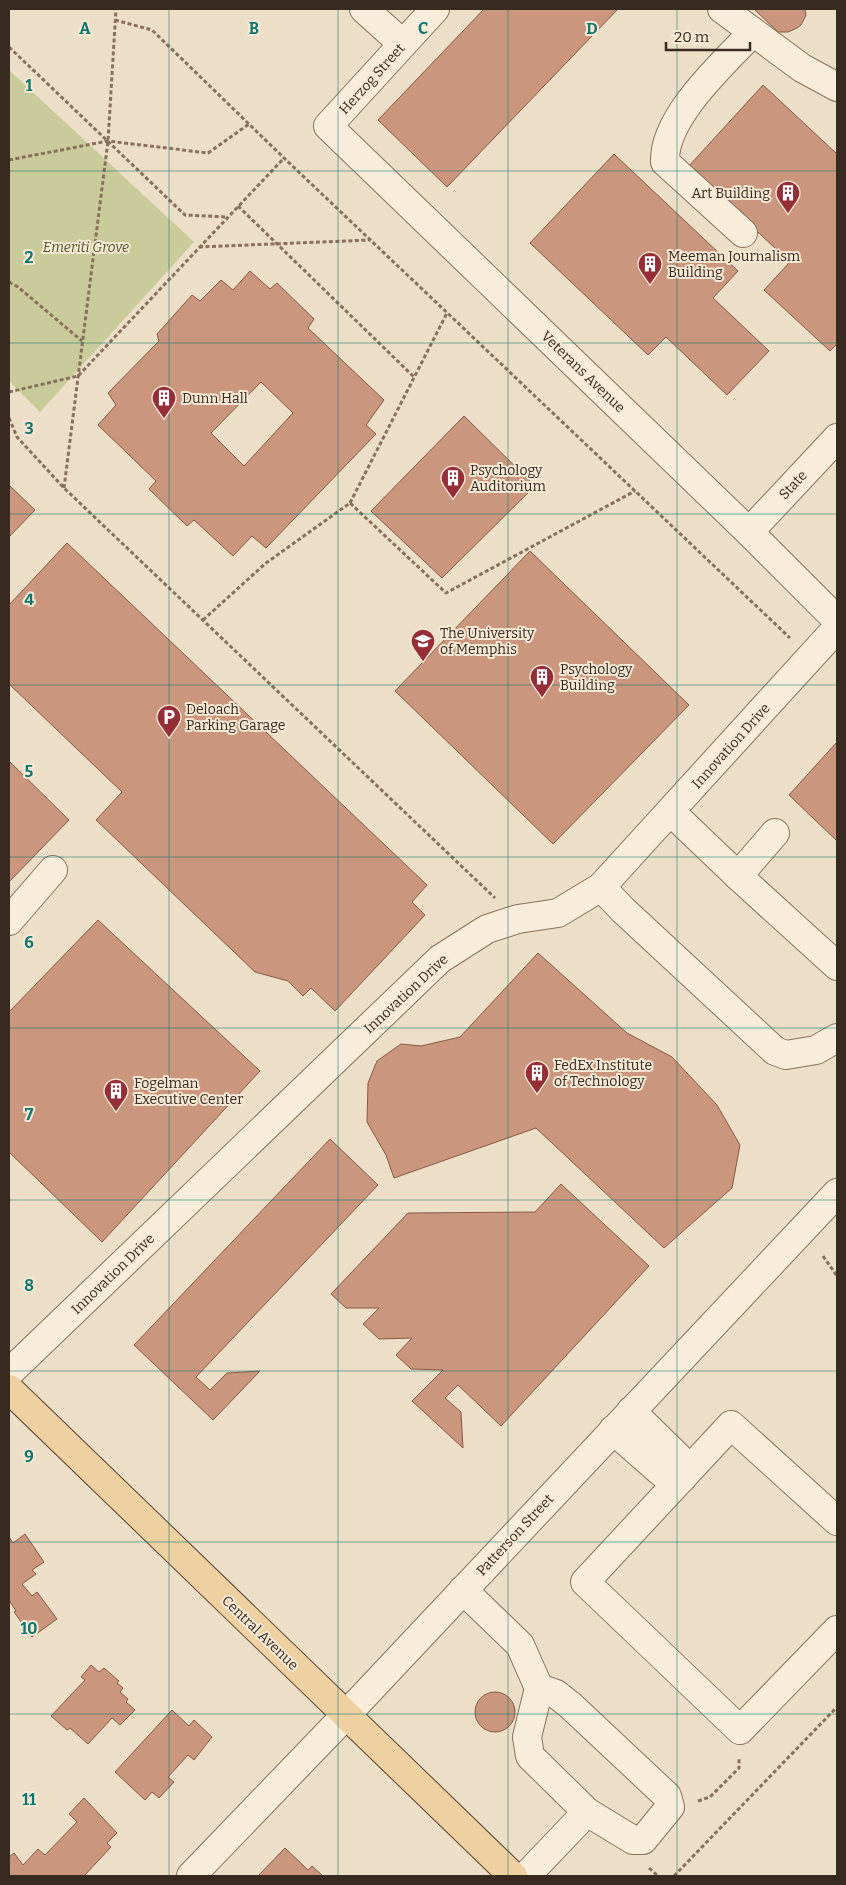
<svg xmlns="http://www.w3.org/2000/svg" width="846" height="1885" font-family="Bitter,serif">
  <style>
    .garden { fill: #cacb9b }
    .building { fill: #ca977e; stroke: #875843; fill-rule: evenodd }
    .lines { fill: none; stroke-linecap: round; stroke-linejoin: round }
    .minor-casing { stroke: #89705d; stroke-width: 30 }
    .major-casing { stroke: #573f31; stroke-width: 30 }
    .path { stroke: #89705d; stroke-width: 3; stroke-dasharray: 4 2.5; stroke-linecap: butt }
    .minor { stroke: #f8edda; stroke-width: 28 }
    .major { stroke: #efd0a1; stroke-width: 28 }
    .grid { fill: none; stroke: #0f766e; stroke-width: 1; stroke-opacity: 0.55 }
    .labels { text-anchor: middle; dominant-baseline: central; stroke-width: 4; stroke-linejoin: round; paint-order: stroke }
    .street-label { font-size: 14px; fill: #392a20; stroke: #f5e9d6 }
    .poi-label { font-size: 14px; fill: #392a20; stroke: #f5e9d6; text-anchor: start }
    .park-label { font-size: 14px; font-style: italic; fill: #4e5527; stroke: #f5e9d6 }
    .grid-label { font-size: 16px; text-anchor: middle; font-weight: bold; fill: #0f766e; stroke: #f5e9d6; stroke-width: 4; stroke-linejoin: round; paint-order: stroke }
  </style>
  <rect width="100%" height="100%" fill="#eddfc7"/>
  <path class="garden" d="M9,70L194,242L40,412L9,381Z"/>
  <g class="building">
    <path d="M484,9H618L447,187L378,120Z"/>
    <path d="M754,9H805L806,15L801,25L797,28L788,32H778Z"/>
    <path d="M763,85L837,154V344L830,351L764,290L790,262L688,167Z"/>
    <path d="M614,154L738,271L713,298L769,351L727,395L666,337L648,355L530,243Z"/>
    <path d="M250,271L270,289L277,283L314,319L308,328L384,400L366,425L376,434L266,548L252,536L233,556L194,520L187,526L149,489L156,481L98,425L116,405L108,393L159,341L157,334L192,295L200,301L221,280L233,290ZM261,382L293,413L244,466L211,433Z"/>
    <path d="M464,416L535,486L442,578L371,511Z"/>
    <path d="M9,485L35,510L9,537Z"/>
    <path d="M67,543L427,885L412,902L425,915L335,1011L311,988L303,996L288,981L255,972L96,820L122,792L9,684V605Z"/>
    <path d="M530,551L689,705L553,844L395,691Z"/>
    <path d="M837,742V841L789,795Z"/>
    <path d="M9,761L69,820L9,882Z"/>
    <path d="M98,920L260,1071L102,1242L9,1152V1012Z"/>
    <path d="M538,953L627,1033L672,1057L717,1105L740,1145L732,1188L664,1248L536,1128L394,1178L386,1155L367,1122L368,1083L377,1061L401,1044L421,1046L460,1037Z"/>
    <path d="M330,1139L378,1185L196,1377L210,1390L227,1373L260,1371L213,1420L134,1345Z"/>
    <path d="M561,1184L649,1266L501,1426L458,1385L445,1398L461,1412L463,1448L412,1401L443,1370L411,1369L396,1355L412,1338L379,1339L363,1324L379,1308H346L331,1294L408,1213L535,1212Z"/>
    <path d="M25,1534L44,1562L32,1570L36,1574L22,1584L32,1596L37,1592L57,1619L32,1637L14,1612L16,1611L9,1600V1537L13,1543Z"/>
    <path d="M91,1665L99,1672L104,1668L119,1681L117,1683L123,1688L120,1692L128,1699L126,1702L135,1710L120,1725L112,1718L88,1744L70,1728L67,1730L51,1716L85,1680L81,1677Z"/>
    <circle cx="495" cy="1712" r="20"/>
    <path d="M172,1710L189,1726L194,1720L212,1737L194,1760L188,1755L168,1777L174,1782L159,1798L152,1792L145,1800L115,1772Z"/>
    <path d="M84,1798L117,1833L107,1843L111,1847L84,1876H9V1857L14,1853L23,1865L38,1849L45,1855L77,1822L69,1814Z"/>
    <path d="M285,1848L308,1870L312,1866L323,1876H258Z"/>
  </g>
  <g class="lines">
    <defs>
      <g id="minor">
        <path d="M364,9L403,44"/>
        <path d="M435,9L328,126L749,532L837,620"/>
        <path d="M722,9L802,68L837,87"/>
        <path d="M743,233L665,162C663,117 724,63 753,32"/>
        <path d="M749,532L837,438"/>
        <path d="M671,812L738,876L837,966"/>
        <path d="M738,876L775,833"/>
        <path d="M601,887L623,910L775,1051L786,1055L816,1050L837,1038"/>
        <path d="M9,921L53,870"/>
        <path d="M9,1373L440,959L487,929L518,919L558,913L601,887L837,628"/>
        <path d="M613,1430L662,1473L682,1478L680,1459L631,1411"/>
        <path d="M837,1521L731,1425L585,1582L740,1730L837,1630"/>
        <path d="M463,1590L520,1645L539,1688L527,1737L530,1756L587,1812"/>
        <path d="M191,1876L345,1716L837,1193"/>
        <path d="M526,1876L587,1812L633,1840H643L670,1807L667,1796L570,1705L556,1694L539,1688"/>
      </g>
      <path id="major" d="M9,1389L513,1876"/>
    </defs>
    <use href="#minor" class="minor-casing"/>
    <use href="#major" class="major-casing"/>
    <g class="path">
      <path d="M115,20L152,30L284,158L790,638"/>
      <path d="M9,47L185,215L227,217"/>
      <path d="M9,160L108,141L208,153L249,124"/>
      <path d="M238,206L414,377"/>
      <path d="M199,247L370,240"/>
      <path d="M9,282L18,287L82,341"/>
      <path d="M9,392L78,376L284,158"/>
      <path d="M9,418L17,437L64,488L495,898"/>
      <path d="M64,488L108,141L116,9"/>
      <path d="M350,503L447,313"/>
      <path d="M203,620L266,563L350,503L446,593L635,491"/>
      <path d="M823,1256L837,1276"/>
      <path d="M698,1801L710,1797L739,1768V1758"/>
      <path d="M649,1868L658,1876"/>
      <path d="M674,1876L837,1707"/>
    </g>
    <use href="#minor" class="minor"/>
    <use href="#major" class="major"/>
  </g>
  <path class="grid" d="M169,9V1876M338,9V1876M508,9V1876M677,9V1876M9,171H837M9,343H837M9,514H837M9,685H837M9,857H837M9,1028H837M9,1200H837M9,1371H837M9,1542H837M9,1714H837"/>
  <defs>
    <symbol id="building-pin" viewBox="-11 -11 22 30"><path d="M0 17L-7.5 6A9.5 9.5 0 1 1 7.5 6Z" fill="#962e38" stroke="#f5e9d6"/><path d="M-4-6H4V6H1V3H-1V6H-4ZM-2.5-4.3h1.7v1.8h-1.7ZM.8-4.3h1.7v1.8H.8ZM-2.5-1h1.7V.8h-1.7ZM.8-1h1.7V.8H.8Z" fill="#fff"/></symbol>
    <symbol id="university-pin" viewBox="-11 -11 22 30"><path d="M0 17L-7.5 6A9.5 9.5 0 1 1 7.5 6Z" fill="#962e38" stroke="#f5e9d6"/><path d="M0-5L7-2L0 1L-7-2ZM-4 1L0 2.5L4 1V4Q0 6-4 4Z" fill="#fff"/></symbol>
    <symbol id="parking-pin" viewBox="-11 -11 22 30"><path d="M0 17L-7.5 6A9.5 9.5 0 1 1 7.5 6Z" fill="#962e38" stroke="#f5e9d6"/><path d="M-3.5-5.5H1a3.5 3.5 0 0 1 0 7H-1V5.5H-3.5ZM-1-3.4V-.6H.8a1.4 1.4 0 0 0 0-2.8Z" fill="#fff"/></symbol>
  </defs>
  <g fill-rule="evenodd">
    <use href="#building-pin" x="774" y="179" width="28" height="38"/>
    <use href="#building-pin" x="636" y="250" width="28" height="38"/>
    <use href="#building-pin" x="150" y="384" width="28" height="38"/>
    <use href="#building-pin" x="439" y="464" width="28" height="38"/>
    <use href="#university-pin" x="409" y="627" width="28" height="38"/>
    <use href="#building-pin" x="528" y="663" width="28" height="38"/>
    <use href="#parking-pin" x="155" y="703" width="28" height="38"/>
    <use href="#building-pin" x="523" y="1059" width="28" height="38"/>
    <use href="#building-pin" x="102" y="1077" width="28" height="38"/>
  </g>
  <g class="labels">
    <g class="street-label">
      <text transform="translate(372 79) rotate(-48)">Herzog Street</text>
      <text transform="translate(583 372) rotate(44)">Veterans Avenue</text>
      <text transform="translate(793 485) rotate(-47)">State</text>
      <text transform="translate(731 746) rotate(-48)">Innovation Drive</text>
      <text transform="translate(406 994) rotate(-43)">Innovation Drive</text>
      <text transform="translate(113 1274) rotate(-44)">Innovation Drive</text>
      <text transform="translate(515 1535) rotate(-47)">Patterson Street</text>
      <text transform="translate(260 1633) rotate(44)">Central Avenue</text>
    </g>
    <g class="poi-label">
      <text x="770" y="193" text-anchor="end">Art Building</text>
      <text x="668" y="256">Meeman Journalism<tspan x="668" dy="16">Building</tspan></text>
      <text x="182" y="398">Dunn Hall</text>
      <text x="470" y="470">Psychology<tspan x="470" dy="16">Auditorium</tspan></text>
      <text x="440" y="633">The University<tspan x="440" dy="16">of Memphis</tspan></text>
      <text x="560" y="669">Psychology<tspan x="560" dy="16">Building</tspan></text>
      <text x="186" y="709">Deloach<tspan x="186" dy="16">Parking Garage</tspan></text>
      <text x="554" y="1065">FedEx Institute<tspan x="554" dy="16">of Technology</tspan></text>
      <text x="134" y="1083">Fogelman<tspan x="134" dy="16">Executive Center</tspan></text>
    </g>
    <g class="park-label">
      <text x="86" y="247">Emeriti Grove</text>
    </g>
  </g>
  <g class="grid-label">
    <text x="85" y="34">A</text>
    <text x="254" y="34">B</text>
    <text x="423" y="34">C</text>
    <text x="592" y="34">D</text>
    <text x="29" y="91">1</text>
    <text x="29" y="263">2</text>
    <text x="29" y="434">3</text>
    <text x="29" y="605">4</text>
    <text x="29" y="777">5</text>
    <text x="29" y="948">6</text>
    <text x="29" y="1120">7</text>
    <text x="29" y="1291">8</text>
    <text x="29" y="1462">9</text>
    <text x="29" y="1634">10</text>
    <text x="29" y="1805">11</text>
  </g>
  <rect width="846" height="1885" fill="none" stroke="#392a20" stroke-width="20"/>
  <path d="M666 42v8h84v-8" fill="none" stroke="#392a20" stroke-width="2.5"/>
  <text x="674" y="42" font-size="15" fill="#392a20" stroke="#f5e9d6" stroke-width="4" paint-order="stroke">20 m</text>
</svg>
